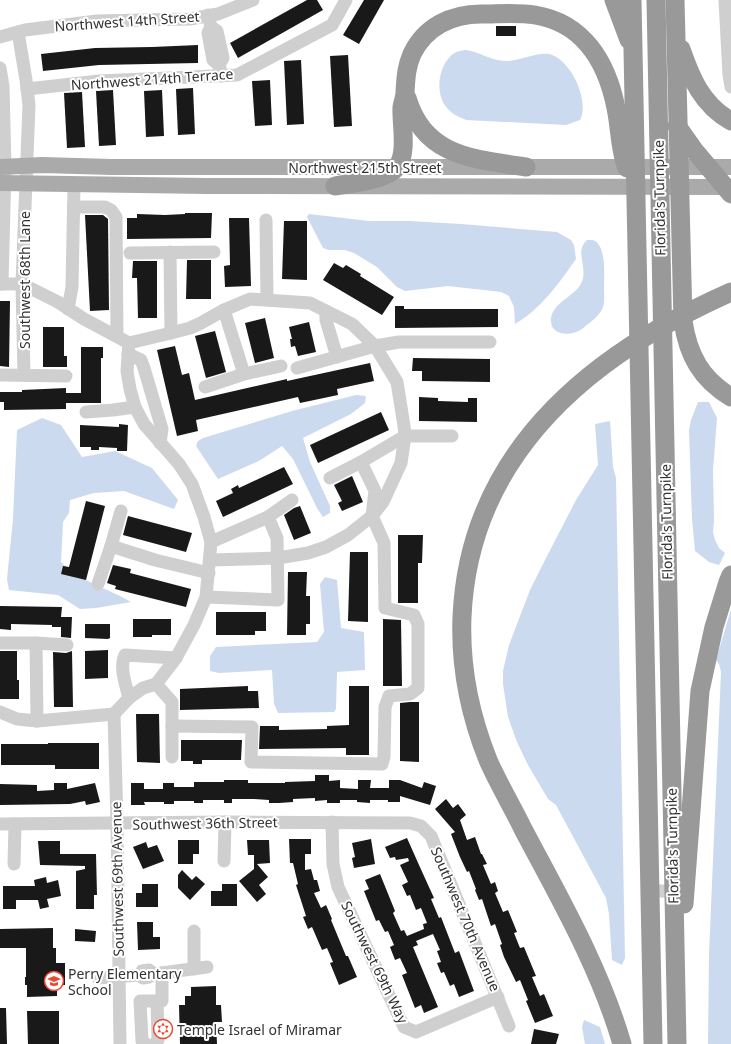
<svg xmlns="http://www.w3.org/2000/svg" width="731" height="1044" font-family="'Noto Sans',sans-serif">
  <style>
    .water { fill: #ccdaef }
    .building { fill: #191919 }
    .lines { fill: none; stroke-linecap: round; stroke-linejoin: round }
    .minor { stroke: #cfcfcf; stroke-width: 13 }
    .major { stroke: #aaa; stroke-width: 16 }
    .highway { stroke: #999; stroke-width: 19 }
    .labels { text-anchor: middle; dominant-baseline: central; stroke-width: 4; stroke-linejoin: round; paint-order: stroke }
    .street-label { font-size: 14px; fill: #323232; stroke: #fff }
    .poi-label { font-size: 14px; fill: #323232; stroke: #fff; text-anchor: start }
  </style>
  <rect width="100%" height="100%" fill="#fff"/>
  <g class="water">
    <path d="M465,50C479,51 491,61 506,61C518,61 538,52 549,54C571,59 590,101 580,120L566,125L466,120C459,117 452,114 447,108C434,94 438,62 456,52C458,51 462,51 465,50Z"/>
    <path d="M309,214L369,221H409L461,224L557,232L571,240L574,245L576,259C559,283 541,309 515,324L514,307L509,296L501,292L448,286L405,291L397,287L377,267L354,253L345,250H329L323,248L307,217Z"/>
    <path d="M587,240C589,240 591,240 593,240C607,245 604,277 604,289C604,295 605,301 603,307C600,316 589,323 582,329C571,337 549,336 551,318C554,300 580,295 583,278C586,264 575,251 587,240Z"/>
    <path d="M356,395L366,396L365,403L351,414L303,438L310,462L330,506V513L323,517L317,508L293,459L282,446L259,461L218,479L196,446L198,441L203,438L292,411Z"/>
    <path d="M698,402H709L717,418L713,470L714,521L713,532L715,540L719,548L725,553L719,565L709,562L695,551L692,519L689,430L691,420Z"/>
    <path d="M42,418L61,425L82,457L115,451L152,468L178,500L174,509L124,491L94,493L70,500L69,513L63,522L61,562C80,582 108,588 131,602L96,608L80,609L58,595L9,590L7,579L13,519L17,430Z"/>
    <path d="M610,421L613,467L616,478L625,958L622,965L612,960L609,914L606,898L556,805L548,799L528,765L517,742L508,717L503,684V671L509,645L530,590L544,562L576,500L598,465L595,424Z"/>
    <path d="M325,577L337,580L341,628L364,632L365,670L337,672L336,709L334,712L278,713L274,704L272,670L219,673L210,671V656L216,647L317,642L324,632L320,584Z"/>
    <path d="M731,609V1044H708L709,954L721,672L719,664L716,660Z"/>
    <path d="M584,1020L600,1027L605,1044H585L582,1027Z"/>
  </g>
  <g class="building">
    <path d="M307,0H317L323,10L238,58L230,43Z"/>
    <path d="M364,0H384L359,44L343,35Z"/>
    <rect x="496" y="26" width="20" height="10"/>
    <path d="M198,45V63L99,65L43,71L41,54L95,48L152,47Z"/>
    <path d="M348,55L352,126L334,127L330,56Z"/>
    <path d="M301,60L304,124L287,125L284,61Z"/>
    <path d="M270,80L272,125L255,126L252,81Z"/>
    <path d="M193,88L195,134L178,135L176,89Z"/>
    <path d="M113,90L116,145L99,146L96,91Z"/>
    <path d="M162,90L164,136L146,137L144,91Z"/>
    <path d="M82,92L85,147L67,148L64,93Z"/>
    <path d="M185,213H212L211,238L127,239V218H137V214L165,215L185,214Z"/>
    <path d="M85,215H103L108,219L109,310L90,311Z"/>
    <path d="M229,218H249L251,286L225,287L224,266L230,265Z"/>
    <path d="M284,221H307V280L282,279Z"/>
    <path d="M187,260H211V299H186Z"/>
    <path d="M133,261H157V318H138L137,278H132Z"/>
    <path d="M334,263L343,268L346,265L361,274L360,276L394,297L382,315L323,280Z"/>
    <path d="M0,301H10L9,367L0,366Z"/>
    <path d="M395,306H404V309H498V327L395,328Z"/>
    <path d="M265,318L274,358L255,363L245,323Z"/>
    <path d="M309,322L316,352L298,356L295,346L291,347L290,339H292L289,327Z"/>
    <path d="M43,327H64V356H67V367H43Z"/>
    <path d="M215,331L226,372L206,378L195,336Z"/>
    <path d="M175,346L182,375L189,373L195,400L287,379V381L370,363L374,381L337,389L338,395L300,403L298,397L196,420L198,431L177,436L157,350Z"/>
    <path d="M81,347H103V358H101V403H66V409L4,410V402H0V392H22V390L66,388V393H81Z"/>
    <path d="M413,358L490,359V382L422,381V371H412Z"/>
    <path d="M419,397L438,398V401L468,402V398H477V422L419,421Z"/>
    <path d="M381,412L389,430L318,463L310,445Z"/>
    <path d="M119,424L128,425L127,451H117V448L99,447V450H91V447H80V425L119,427Z"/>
    <path d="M284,467L293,484L223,517L216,501L233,493L231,489L238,485L239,488Z"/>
    <path d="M352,476L363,502L342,511L338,503L342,501L334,485Z"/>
    <path d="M86,501L105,506L86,580L61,574L63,566L69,567Z"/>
    <path d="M300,506L311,533L294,540L284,515L294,508Z"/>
    <path d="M128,516L192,533L186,552L123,535Z"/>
    <path d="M398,535H423L422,563H418V603H398Z"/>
    <path d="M350,552H368V622L348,621Z"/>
    <path d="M113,565L131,569L130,573L191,589L186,607L115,589L116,586L107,583Z"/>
    <path d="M288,572H307L306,596H310V624H306V635H287Z"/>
    <path d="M0,606L62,607L61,617H72L71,638L61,637V627H52V625L11,624V630L0,629Z"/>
    <path d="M216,612H266V631H255V635H216Z"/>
    <path d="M133,619H171V635H152V637H133Z"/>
    <path d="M383,619L401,620L402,686H383Z"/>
    <path d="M85,624H110V638L108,639L85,638Z"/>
    <path d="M108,650V678L85,679V651Z"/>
    <path d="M0,651H17V680H19V699H0Z"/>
    <path d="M72,651L73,707H54L53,652L66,653Z"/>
    <path d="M248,686V691H258L259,708L180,710V689Z"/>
    <path d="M349,686H369V755H346V748L259,749L260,726H279V730L327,729V726L349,725Z"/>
    <path d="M410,702H419V762L400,761V703Z"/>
    <path d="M136,714H159L160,763L137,762Z"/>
    <path d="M181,740H242L241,760H202V764H193V761H181Z"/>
    <path d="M48,743H99V769H55V765H1V744H48Z"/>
    <path d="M315,775H329V781L340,780V788L358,789V780H371L370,788H389V780H400L422,788L424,782L436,786L430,805L400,796V802H388V800H370V803L357,802V800H340V803H327V800L315,801V798L293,799V802L279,803H269V800L254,799H232V803H224V800H203V803H194V801H174V804H164V802H144L145,805H131V783H144V789H163V783H174V787H194V782H224V780H248V783H285V782L315,781Z"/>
    <path d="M54,783H67V789L95,783L100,802L86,805L85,801L70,804L0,805V784L37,785V791L54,790Z"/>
    <path d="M446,799L453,808L458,804L466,815L460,820L467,840L475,837L481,854H482L487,864L483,865L491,884L495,882L498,891L495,893L503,912L508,910L517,932L514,933L520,948L524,947L536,976L532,977L540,996L544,994L553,1016L535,1023L526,1001L528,1000L520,980L516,982L504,957L500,945L502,944L495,924L491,926L482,899L479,900L475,890L476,889L469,871L467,872L460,857L451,834L455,832L435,809Z"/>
    <path d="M407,838L419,865L434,898L431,899L439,918L441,917L455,953L459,951L474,991L459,997L454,984L450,986L444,972L441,973L437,963L441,962L437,951L440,950L433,934L416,941L418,945L413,947L438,1007L424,1013L421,1005L415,1008L402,975L407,973L400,958L395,960L390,947L394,945L388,931L385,932L379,920L376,921L364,891L369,889L365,880L380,874L395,911L393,913L401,931L404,930L407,936L424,929L423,924L427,923L421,908L416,910L410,895L407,896L402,885L408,882L400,865L409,861L408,858L396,860L395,857L390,858L385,847Z"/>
    <path d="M289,839H311V854H305V870L311,869L314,880H317L320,891L314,893L321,908L326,905L332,919L331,920L346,956H348L357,977L339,985L330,963L333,962L327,948L322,950L312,927L308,929L303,917L306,916L296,885L298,884L293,863H290Z"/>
    <path d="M371,839L375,864L354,868L352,858L355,857L352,843Z"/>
    <path d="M178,840H199V854H193V864H178Z"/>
    <path d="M247,840H269L270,863L257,864L268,877L259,885L266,894L257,902L239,881L254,869V855H248Z"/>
    <path d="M38,841H60V854H96L97,895H94V909H76V871L85,869V866L40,865Z"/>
    <path d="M146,842L148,848L157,845L164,861L143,869L133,847Z"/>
    <path d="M182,870L192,880L196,876L205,884L190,900L178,888V875Z"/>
    <path d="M46,877L47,883L58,880L61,896L47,899L49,907L40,909L38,900H16V909H3V886H35L34,880Z"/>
    <path d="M142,884H158V907H136V893H142Z"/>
    <path d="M222,884H237V906H211V891H222Z"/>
    <path d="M137,922H153V937H160V949L138,950Z"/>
    <path d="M53,928V948H56V963H65V985H57V996L27,997V985H25V977H26V948H0V929Z"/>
    <path d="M75,929L96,931L95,942L75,941Z"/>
    <path d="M216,986V1005H221L222,1022H216L217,1044H180L179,1005H185V996H191V987Z"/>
    <path d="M0,1008H6L7,1044H0Z"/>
    <path d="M27,1011H59V1044H28Z"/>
    <path d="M534,1029L559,1034L556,1044H531Z"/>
  </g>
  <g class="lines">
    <g class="minor">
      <path d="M725,0L729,75L731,87"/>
      <path d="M208,15L211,27L208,33L213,60L219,65L222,76"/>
      <path d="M211,27L217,31L223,58L219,65"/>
      <path d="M18,32L26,80L29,105L22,284L24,375"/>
      <path d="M0,37L25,30L97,21L190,19L218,14L253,0"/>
      <path d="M0,68L3,86L5,167L2,284"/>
      <path d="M27,89L99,81L237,75L332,25L346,0"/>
      <path d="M74,207H105L111,210L116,217L117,336"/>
      <path d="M266,220L267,300"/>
      <path d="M170,252L171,333"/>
      <path d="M130,253L214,252"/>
      <path d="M0,284H22L58,302L84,319L129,343L171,333L190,328L201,323L224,310L250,299L310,303L352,324L375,346L397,382L404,426L405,436L401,463L383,502L372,516L348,535L326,547L308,553L278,558L210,560"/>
      <path d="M68,309L72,287L74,185"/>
      <path d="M224,310L244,374"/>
      <path d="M326,311V320L337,357"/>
      <path d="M128,354L141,360L144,368L162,429L160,443"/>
      <path d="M297,368L375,346L399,342H490"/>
      <path d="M0,375L66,376"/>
      <path d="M205,387L244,374L281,366"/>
      <path d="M86,412L113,410L135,407"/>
      <path d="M330,478L361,462L405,436H452"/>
      <path d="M211,542L268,517L292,500"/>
      <path d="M111,546L155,560L209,573"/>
      <path d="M98,584L111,546L121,511"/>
      <path d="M206,597L278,600L277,538L268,517"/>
      <path d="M0,643H36L67,645"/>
      <path d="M36,643L37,721"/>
      <path d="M156,684L172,702V757"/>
      <path d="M129,698C126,685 119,668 125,655L176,658"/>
      <path d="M0,712L17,719L37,721L114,714"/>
      <path d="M114,714L129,698L143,688L156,684L176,658L194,625L206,597L211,542L204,517L192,484L179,464L144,424L135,407L130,389L127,371L129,343"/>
      <path d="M114,714L117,824L120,1044"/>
      <path d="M172,726L252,727L251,762L382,764L384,757L385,707L389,696L410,694L418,688V624L414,615L385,608L384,543L372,516L375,491L361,462"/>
      <path d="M332,822L333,864L338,887L404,1027L416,1032L498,997"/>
      <path d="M0,824L225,822L410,823L421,826L431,836L509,1026"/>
      <path d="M224,861L225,822"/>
      <path d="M14,864L15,824"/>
      <path d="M650,891H673"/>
      <path d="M194,969V931"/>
      <path d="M154,974L207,967"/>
      <path d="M98,978L140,975L143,978L149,977L154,974L149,970L142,971L140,975"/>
      <path d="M146,1044L142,1041L140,1001H162V973"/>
      <path d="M155,1044L158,1040L157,1001"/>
    </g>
    <g class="major">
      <path d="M0,167L42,165L112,167H731"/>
      <path d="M0,183L207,186L731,187"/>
    </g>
    <g class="highway">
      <path d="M614,0L629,40"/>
      <path d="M632,0L653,1044"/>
      <path d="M656,0L677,1044"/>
      <path d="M675,0L683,321C688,355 701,379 731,397"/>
      <path d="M681,49C691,78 702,105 731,121"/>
      <path d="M407,98C424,157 474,159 526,167"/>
      <path d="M677,126L694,150L731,194"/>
      <path d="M335,186C352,183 386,180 397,167C408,153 401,124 402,107C403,102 405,97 405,92C406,78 406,68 412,54C425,27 451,14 481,14C498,14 517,12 535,15C584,23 607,63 616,108C620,126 620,152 627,168"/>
      <path d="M684,904L700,691L714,627L728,582L731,575"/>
      <path d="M622,1044C600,968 560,899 523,829C512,806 498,783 488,760C470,715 460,666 462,617C469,452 591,354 731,292"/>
    </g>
  </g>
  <defs>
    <symbol id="school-ring" viewBox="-11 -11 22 22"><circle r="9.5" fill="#fff" stroke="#ed4730" stroke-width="1.5"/><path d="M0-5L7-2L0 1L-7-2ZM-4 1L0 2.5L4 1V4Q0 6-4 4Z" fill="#ed4730"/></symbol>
    <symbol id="synagogue-ring" viewBox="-11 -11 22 22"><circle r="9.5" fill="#fff" stroke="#ed4730" stroke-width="1.5"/><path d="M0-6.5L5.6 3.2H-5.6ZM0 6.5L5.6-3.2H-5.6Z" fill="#ed4730"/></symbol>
  </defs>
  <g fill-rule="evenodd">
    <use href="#school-ring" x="43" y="970" width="22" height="22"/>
    <use href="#synagogue-ring" x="152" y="1018" width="22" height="22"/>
  </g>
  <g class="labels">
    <g class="street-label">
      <text transform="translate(127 21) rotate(-4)">Northwest 14th Street</text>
      <text transform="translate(152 79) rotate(-4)">Northwest 214th Terrace</text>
      <text x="365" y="167">Northwest 215th Street</text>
      <text transform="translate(659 198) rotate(-91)">Florida's Turnpike</text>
      <text transform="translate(24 280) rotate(-90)">Southwest 68th Lane</text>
      <text transform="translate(666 522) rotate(-91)">Florida's Turnpike</text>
      <text transform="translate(205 823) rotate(-1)">Southwest 36th Street</text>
      <text transform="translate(672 846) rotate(-91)">Florida's Turnpike</text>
      <text transform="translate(117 879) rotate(-91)">Southwest 69th Avenue</text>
      <text transform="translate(466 919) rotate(67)">Southwest 70th Avenue</text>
      <text transform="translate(375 962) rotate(64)">Southwest 69th Way</text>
    </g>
    <g class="poi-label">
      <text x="68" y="973">Perry Elementary<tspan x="68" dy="16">School</tspan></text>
      <text x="177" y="1029">Temple Israel of Miramar</text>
    </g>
  </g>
</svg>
